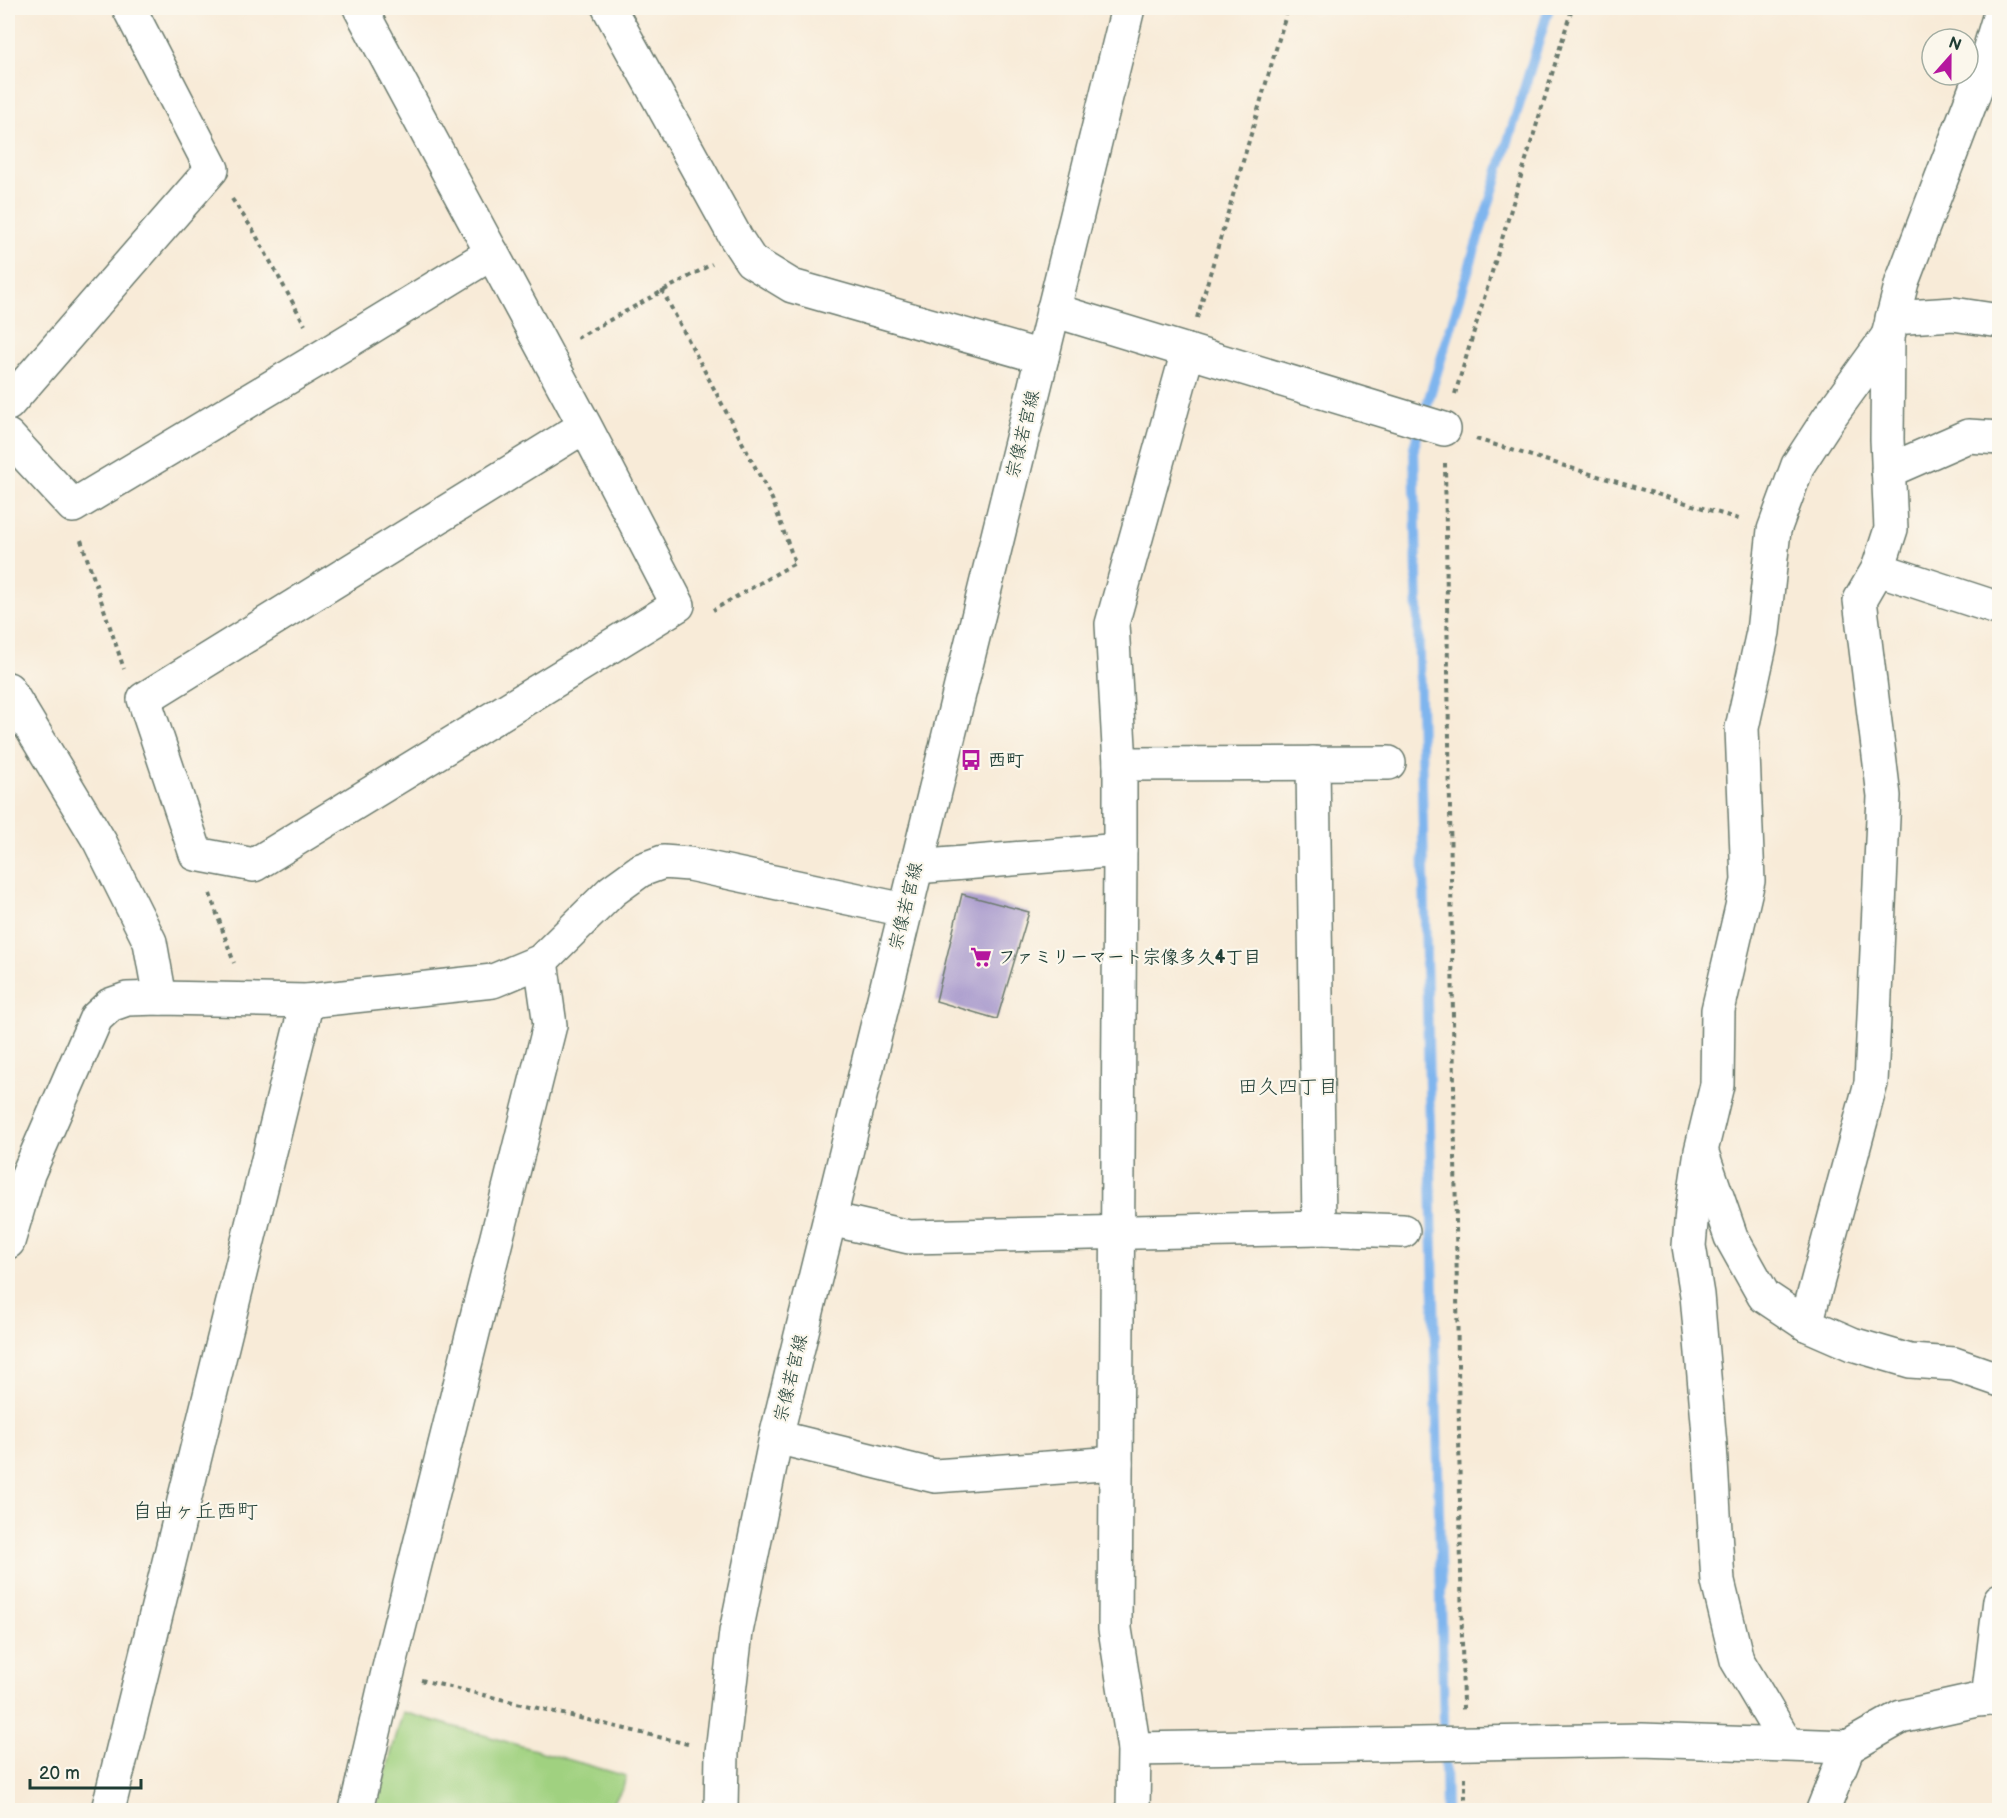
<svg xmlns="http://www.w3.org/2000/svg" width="2007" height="1818" font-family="'Balsamiq Sans','Klee One',sans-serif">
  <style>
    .green { fill: #a0d180; stroke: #60875a; stroke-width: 1.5 }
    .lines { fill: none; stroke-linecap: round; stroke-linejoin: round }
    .stream { stroke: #7fb5ee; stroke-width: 10 }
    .building { fill: #ab9dce }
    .minor-casing { stroke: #6b7a6d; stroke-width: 36 }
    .major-casing { stroke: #6b7a6d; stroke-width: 36 }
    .path { stroke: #6b7a6d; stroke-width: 4; stroke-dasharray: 4.5 4.5; stroke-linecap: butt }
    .minor { stroke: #fff; stroke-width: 33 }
    .major { stroke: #fff; stroke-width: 33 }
    .labels { text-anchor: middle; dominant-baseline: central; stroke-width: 4.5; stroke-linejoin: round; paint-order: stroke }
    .street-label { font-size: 18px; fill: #1f3d34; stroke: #fbf7ec }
    .poi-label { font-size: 18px; font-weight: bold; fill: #1f3d34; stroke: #fbf7ec; text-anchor: start }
    .neighbourhood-label { font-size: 20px; fill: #1f3d34; stroke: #fbf7ec }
    .quarter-label { font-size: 21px; fill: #1f3d34; stroke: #fbf7ec }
  </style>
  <rect width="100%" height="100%" fill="#fbf7ec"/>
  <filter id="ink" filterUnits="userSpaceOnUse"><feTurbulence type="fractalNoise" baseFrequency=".0167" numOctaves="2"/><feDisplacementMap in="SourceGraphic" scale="12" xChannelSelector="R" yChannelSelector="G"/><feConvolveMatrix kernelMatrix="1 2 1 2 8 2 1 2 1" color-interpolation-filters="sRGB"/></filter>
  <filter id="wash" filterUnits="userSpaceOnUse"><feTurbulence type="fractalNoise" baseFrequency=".008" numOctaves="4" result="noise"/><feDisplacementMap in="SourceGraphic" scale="24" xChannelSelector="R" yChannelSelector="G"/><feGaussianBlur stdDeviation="1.35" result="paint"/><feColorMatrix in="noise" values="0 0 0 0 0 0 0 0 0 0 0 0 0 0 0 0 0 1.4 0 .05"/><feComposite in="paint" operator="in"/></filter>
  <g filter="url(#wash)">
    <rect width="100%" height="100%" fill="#f8ebd8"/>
    <path class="green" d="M403,1712L626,1776L623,1788L608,1810H375Z"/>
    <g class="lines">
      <path class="stream" d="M1446,1810L1414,447L1549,8"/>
    </g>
    <g id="blocks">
      <path class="building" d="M962,894L1029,912L997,1019L936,1001Z"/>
    </g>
  </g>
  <g filter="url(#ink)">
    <use href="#blocks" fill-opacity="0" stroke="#6b7a6d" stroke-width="1.5"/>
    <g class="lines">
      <defs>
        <g id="minor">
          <path d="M360,8L585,426L678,605L254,865L196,854L144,699L585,426"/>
          <path d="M609,8L736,238L751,261L792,286L1042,357"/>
          <path d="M2000,14L1985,64L1902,282L1888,336L1887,439L1891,529L1878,569L2000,609"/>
          <path d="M1053,310L1444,429"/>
          <path d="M1892,318L1953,314L2000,321"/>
          <path d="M8,404L212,169L129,8"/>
          <path d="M8,436L73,506L322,357L492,253"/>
          <path d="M1888,471L1968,436L2000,438"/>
          <path d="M8,689L100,842L150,942L160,998"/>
          <path d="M1120,764L1389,763"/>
          <path d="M916,867L1120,850"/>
          <path d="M1703,1156L1731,1237L1764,1296L1806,1324L1852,1344L1910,1361L1954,1364L2000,1380"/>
          <path d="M830,1219L909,1237L1319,1228L1313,763"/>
          <path d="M1319,1228L1403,1231"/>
          <path d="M8,1242L28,1174L96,1018L110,1005L127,999L160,998L307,1001L493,981L541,961L612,891L641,870L663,862L689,864L905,910"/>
          <path d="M1806,1324L1871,1083L1884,796L1860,600L1878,569"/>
          <path d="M776,1437L935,1476L1116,1463"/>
          <path d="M1988,1699L2000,1600"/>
          <path d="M1787,1744L1737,1660L1718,1582L1710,1445L1697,1295L1689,1246L1692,1211L1701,1151L1717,1085L1718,1010L1748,881L1742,728L1763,632L1774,530L1798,465L1828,419L1888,336"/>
          <path d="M1134,1749L1642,1740L1848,1747L1901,1717L1978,1700L2000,1698"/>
          <path d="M108,1810L307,1001"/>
          <path d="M356,1810L388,1672L550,1025L541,961"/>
          <path d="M1133,1810L1134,1749L1115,1629L1120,850V764L1112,624L1188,351"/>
          <path d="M1823,1810L1848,1747"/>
        </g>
        <path id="major" d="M721,1810L722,1752L736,1632L776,1437L1128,8"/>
      </defs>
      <use href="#minor" class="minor-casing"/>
      <use href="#major" class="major-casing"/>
      <g class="path">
        <path d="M232,199L253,230L305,325"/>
        <path d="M662,290L772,499L795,563L713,610"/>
        <path d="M1197,318L1288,8"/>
        <path d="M577,338L712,264"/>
        <path d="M1455,394L1572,8"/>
        <path d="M1476,439L1742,520"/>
        <path d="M1445,463L1463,1710"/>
        <path d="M81,540L124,669"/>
        <path d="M210,894L234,963"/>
        <path d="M421,1680L688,1744"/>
        <path d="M1465,1777V1810"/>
      </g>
      <use href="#minor" class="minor"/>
      <use href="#major" class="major"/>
    </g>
  </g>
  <defs>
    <symbol id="bus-bare" viewBox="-9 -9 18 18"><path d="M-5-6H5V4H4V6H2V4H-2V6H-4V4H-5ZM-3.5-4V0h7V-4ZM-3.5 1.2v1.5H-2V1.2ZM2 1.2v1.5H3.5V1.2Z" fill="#b5179e" stroke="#fbf7ec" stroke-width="2.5" paint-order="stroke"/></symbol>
    <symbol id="supermarket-bare" viewBox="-9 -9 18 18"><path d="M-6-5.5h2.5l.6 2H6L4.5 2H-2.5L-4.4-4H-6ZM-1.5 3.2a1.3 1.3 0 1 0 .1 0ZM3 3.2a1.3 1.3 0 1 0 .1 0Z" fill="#b5179e" stroke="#fbf7ec" stroke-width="2.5" paint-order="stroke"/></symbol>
  </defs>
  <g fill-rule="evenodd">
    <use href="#bus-bare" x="956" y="745" width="30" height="30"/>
    <use href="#supermarket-bare" x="966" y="942" width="30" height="30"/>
  </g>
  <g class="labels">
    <g class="street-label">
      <text transform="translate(1023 434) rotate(-76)">宗像若宮線</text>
      <text transform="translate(906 906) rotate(-76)">宗像若宮線</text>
      <text transform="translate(791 1378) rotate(-76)">宗像若宮線</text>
    </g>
    <g class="poi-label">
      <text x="988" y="760">西町</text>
      <text x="998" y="957">ファミリーマート宗像多久4丁目</text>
    </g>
    <g class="neighbourhood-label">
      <text x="1288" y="1087">田久四丁目</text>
    </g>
    <g class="quarter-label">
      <text x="195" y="1511">自由ヶ丘西町</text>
    </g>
  </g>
  <rect width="2007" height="1818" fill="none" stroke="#fbf7ec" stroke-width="30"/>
  <g transform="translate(1950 57) rotate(21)"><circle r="28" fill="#fbf7ec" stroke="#a3ada2" stroke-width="1.5"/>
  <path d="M0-4.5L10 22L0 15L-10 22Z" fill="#b5179e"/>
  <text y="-9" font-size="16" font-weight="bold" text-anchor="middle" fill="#1f3d34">N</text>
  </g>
  <path d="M30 1779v9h111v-9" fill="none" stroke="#1f3d34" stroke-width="3"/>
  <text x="39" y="1779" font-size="18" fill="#1f3d34" stroke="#fbf7ec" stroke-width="4.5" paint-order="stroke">20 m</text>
</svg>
